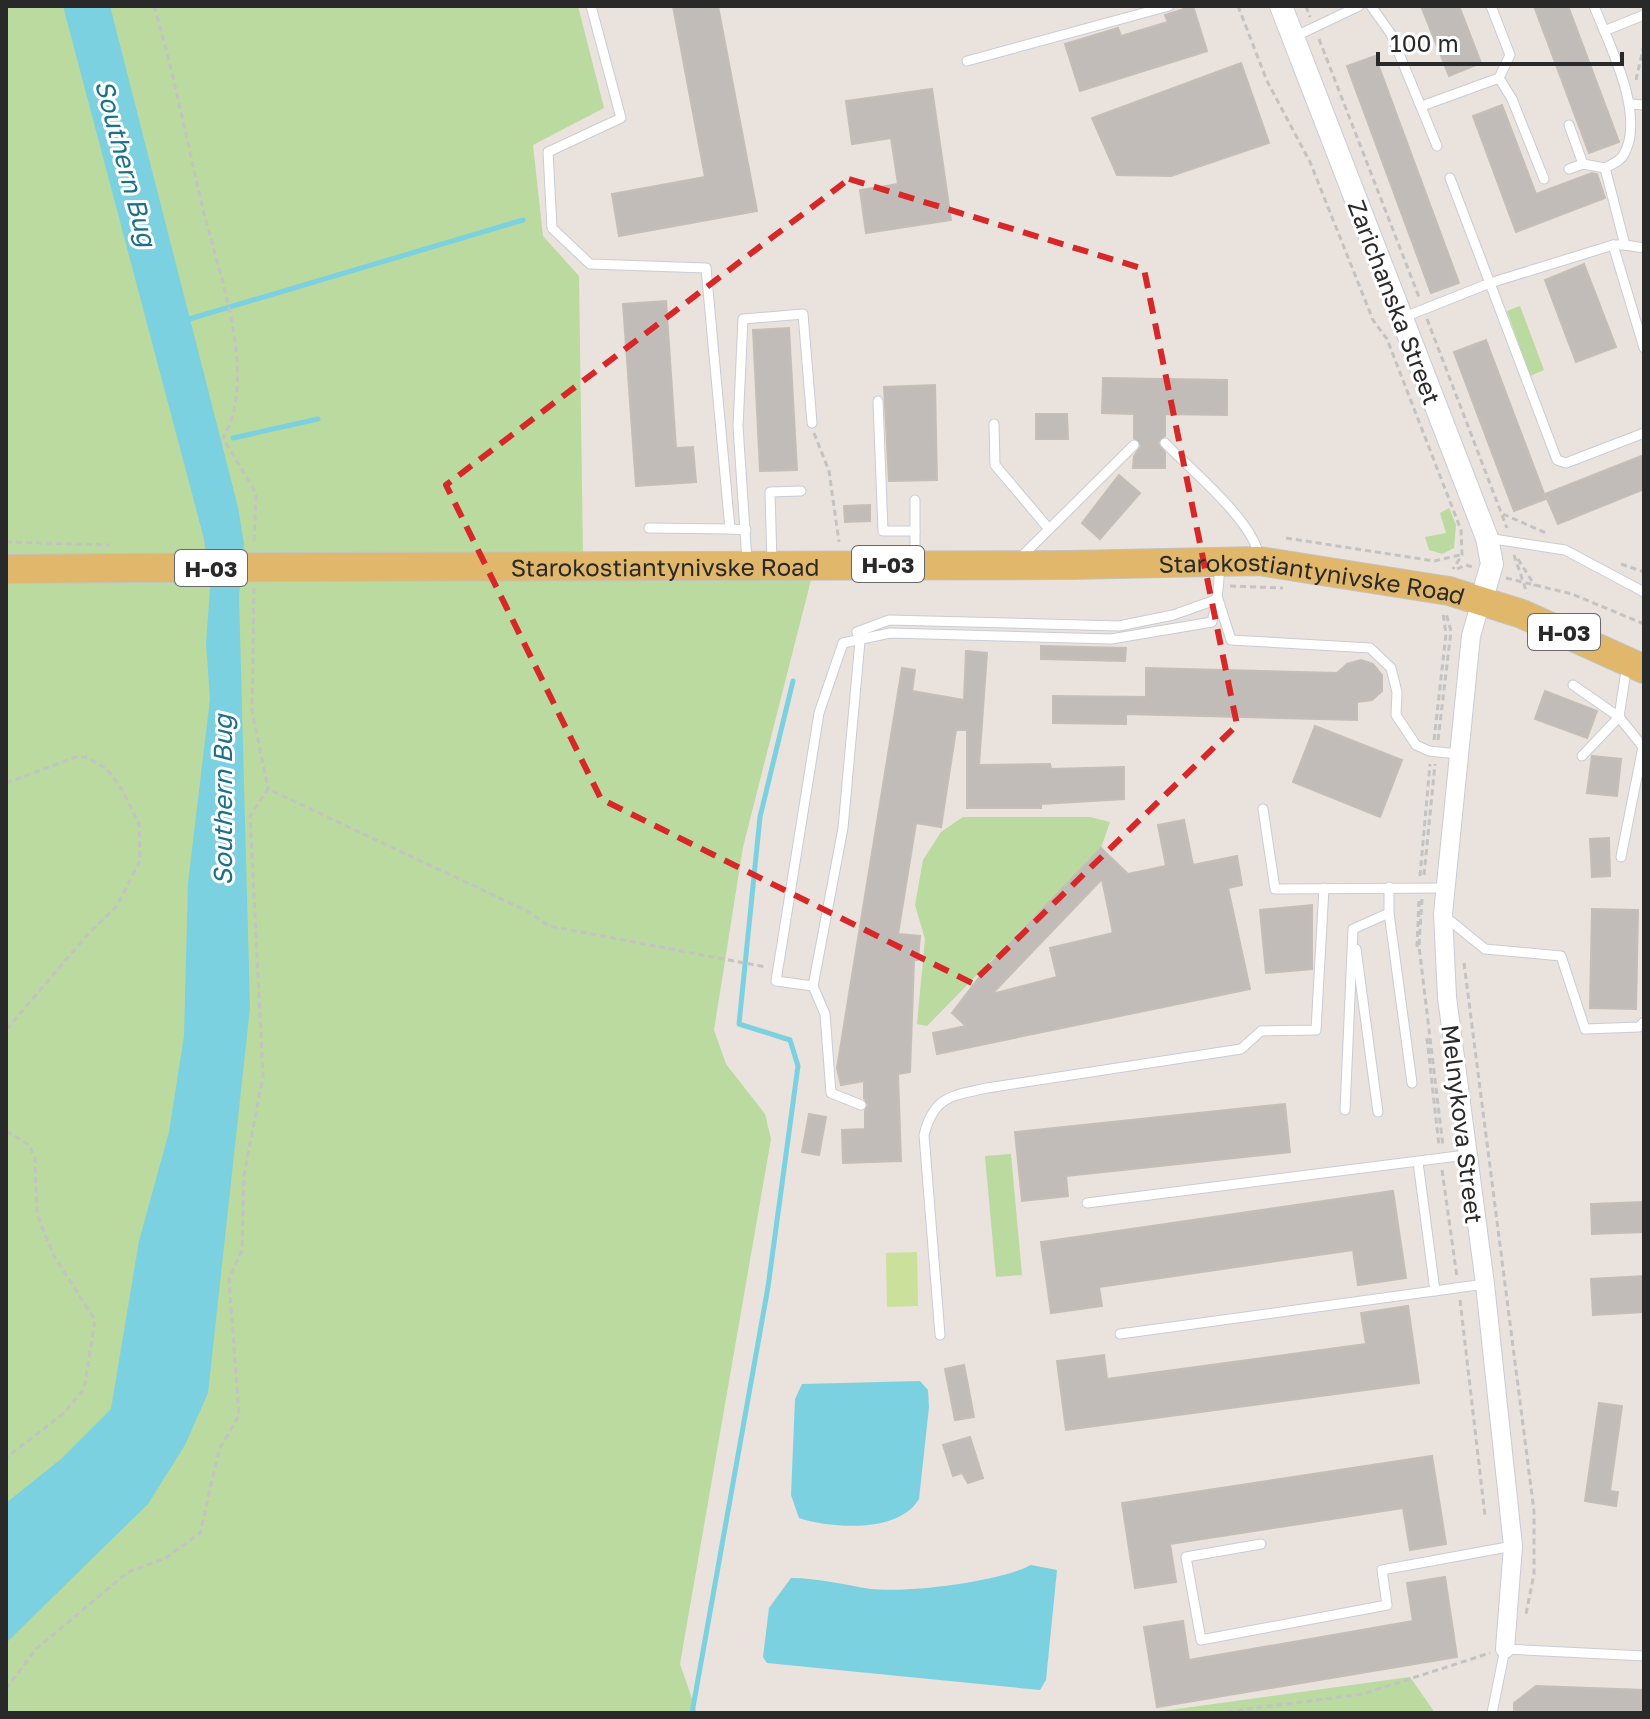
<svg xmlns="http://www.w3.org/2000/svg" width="1650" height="1719" font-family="'Golos Text',sans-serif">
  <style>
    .green { fill: #bada9f }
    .pitch { fill: #cbe09b }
    .water { fill: #7bd1e0 }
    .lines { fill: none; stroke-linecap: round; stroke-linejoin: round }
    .stream { stroke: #7bd1e0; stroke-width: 5 }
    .building { fill: #c2bcb9; stroke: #c5beb6; stroke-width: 2; fill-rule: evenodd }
    .service-casing { stroke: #c8ccd5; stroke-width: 11 }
    .minor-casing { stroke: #c8ccd5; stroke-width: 20 }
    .tertiary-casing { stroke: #c8ccd5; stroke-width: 24 }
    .primary-casing { stroke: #c3c3c3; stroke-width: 30 }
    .path { stroke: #c3c3c3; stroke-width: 3; stroke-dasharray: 6 4; stroke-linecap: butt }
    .service { stroke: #fff; stroke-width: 9 }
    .minor { stroke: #fff; stroke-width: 18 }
    .tertiary { stroke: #fff; stroke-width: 22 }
    .primary { stroke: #e0b76b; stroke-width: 28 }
    .primary-bridge-casing { stroke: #c3c3c3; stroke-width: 30; stroke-linecap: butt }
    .primary-bridge { stroke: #e0b76b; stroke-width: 28 }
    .marked { fill: none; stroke: #d62828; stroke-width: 6; stroke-dasharray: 16 10; stroke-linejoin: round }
    .labels { text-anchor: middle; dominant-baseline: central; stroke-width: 6; stroke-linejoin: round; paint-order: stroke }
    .shield { fill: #fff; stroke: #696969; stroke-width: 2 }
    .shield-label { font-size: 22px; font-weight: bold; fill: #292929 }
    .street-label { font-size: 24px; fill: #292929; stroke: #fff }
    .water-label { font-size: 26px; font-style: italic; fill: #1c718a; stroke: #fff }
  </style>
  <rect width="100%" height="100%" fill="#eae2dc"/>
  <g class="green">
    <path d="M6,6H578L604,108L533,145L543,236L579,276L583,558L6,561Z"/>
    <path d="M1520,306L1544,370L1530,376L1507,311Z"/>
    <path d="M1449,508L1456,525L1454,548L1442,554L1429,550L1425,537L1446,533L1440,513Z"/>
    <path d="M813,572L743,847L714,1030L726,1064L765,1114L771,1139L680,1664L697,1713H6V576Z"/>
    <path d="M963,817H1090L1110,822L1101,848L927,1026L917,1024L925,939L915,905L923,860L941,832Z"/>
    <path d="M1011,1154L1022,1275L996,1277L985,1156Z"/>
    <path d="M1410,1677L1435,1713H1148Z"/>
  </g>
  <path class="pitch" d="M917,1252L918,1306L887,1307L886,1253Z"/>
  <g class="water">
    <path d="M63,6H110L238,507L244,544L239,596L250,1008L208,1393L185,1445L148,1504L6,1643V1503L61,1459L111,1409L139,1241L169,1132L184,1036L188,883L210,699L206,643L210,589L204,539Z"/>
    <path d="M920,1381L928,1390L929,1407L919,1499C899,1533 833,1529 799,1518L791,1495L795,1399L802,1384Z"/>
    <path d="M1031,1565L1057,1570L1046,1680L1040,1690L767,1663L763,1657L769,1608L791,1578C819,1578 844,1585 871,1589C908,1593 999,1582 1031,1565Z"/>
  </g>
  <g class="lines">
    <g class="stream">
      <path d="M186,320L523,220"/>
      <path d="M233,438L318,419"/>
      <path d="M692,1713L768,1287L798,1066L790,1040L739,1024L760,817L793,681"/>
    </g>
  </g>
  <g class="building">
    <path d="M673,6H718L757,211L619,236L612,194L705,177Z"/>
    <path d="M1193,6L1207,51L1080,91L1065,44L1118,28L1121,36L1168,22L1165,15Z"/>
    <path d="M1421,6H1459L1481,63L1449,76Z"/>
    <path d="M1534,6H1568L1619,142L1589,153Z"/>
    <path d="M1375,56L1459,283L1431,293L1347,66Z"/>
    <path d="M1241,63L1269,143L1171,176L1117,175L1092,118Z"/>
    <path d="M932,89L951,220L866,233L860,190L898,184L891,138L852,144L846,101Z"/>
    <path d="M1502,105L1536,194L1592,173L1597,174L1605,198L1516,232L1473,116Z"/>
    <path d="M1584,264L1616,347L1576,362L1545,280Z"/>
    <path d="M666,301L676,448L693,447L696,482L636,486L623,304Z"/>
    <path d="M789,328L797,470L760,471L753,330Z"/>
    <path d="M1486,340L1546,499L1514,511L1454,352Z"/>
    <path d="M1103,378L1227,380V415L1165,414V436L1158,442L1165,453V468H1133L1134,456L1141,446L1134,438V414L1102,413Z"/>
    <path d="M935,385L937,480L889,481L884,387Z"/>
    <path d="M1036,414H1067L1068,439H1036Z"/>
    <path d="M1644,455V489L1558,524L1545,494Z"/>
    <path d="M1119,475L1140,493L1100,539L1082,523Z"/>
    <path d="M870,505V521L845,522L844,506Z"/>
    <path d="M1041,646L1126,648L1125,661L1041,659Z"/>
    <path d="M966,651L987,653L979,765L1050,764L1051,769L1124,767V799L1041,804V808H967V730H956L941,827L916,823L898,934L920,936L918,960H914L910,1072L898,1074L901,1161L843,1163L842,1130L865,1129V1111L868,1105L864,1098V1081L841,1085L837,1068L902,668L915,670L912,691L964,700Z"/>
    <path d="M1361,660L1373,664L1382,675V691L1372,700L1357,702V720L1126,714V724L1053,723V696L1146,697V668L1337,673L1347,664Z"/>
    <path d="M1545,691L1597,711L1587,738L1535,719Z"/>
    <path d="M1315,726L1402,760L1380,817L1293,782Z"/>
    <path d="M1592,756L1621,759L1617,796L1587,793Z"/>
    <path d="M1184,820L1193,865L1237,856L1242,885L1228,888L1250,989L937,1054L933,1033L966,1026L952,1013L988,966L1101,848L1128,874L1166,866L1158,825ZM1102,879L1113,933L1050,948L1057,977L992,994Z"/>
    <path d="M1609,838L1610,876L1592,877L1590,839Z"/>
    <path d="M1312,905V969L1266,973L1260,910Z"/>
    <path d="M1592,909L1638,910L1636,1009L1590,1008Z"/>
    <path d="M1285,1104L1290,1152L1066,1176L1068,1196L1022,1201L1015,1132Z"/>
    <path d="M809,1114L826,1117L819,1155L802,1152Z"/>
    <path d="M1393,1191L1406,1278L1358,1285L1353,1250L1099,1287L1102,1306L1051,1313L1041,1242Z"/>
    <path d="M1644,1202V1232L1592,1234L1591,1204Z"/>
    <path d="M1644,1276V1312L1593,1315L1591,1279Z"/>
    <path d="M1408,1306L1419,1383L1066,1430L1057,1361L1104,1355L1107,1379L1366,1344L1361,1313Z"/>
    <path d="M964,1365L974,1417L955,1420L945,1369Z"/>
    <path d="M1599,1403L1622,1406L1610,1491L1618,1492L1616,1506L1585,1501Z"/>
    <path d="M970,1437L983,1478L968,1483L962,1473L953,1476L943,1445Z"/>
    <path d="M1432,1456L1446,1544L1410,1550L1403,1508L1170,1544L1176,1582L1135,1588L1122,1503Z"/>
    <path d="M1445,1577L1457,1657L1157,1707L1144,1627L1183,1621L1189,1660L1413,1621L1407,1583Z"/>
    <path d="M1536,1686L1644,1690V1713H1514V1703Z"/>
  </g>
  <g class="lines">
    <defs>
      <g id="service">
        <path d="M591,6L621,118L548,152L552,228L590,264L706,268L730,529L746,530"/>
        <path d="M1371,6L1391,34L1437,146"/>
        <path d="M1491,6L1510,55L1499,78L1512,99L1544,179"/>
        <path d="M1604,31L1644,15"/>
        <path d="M1294,37L1359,6"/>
        <path d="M967,61L1169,6"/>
        <path d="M1630,104L1644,105"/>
        <path d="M1422,106L1499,78"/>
        <path d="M1569,125L1583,164L1605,168C1612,164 1621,161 1624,154C1646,115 1609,44 1594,6"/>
        <path d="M1569,169L1583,164"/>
        <path d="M1450,178L1557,460L1566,463L1644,433"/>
        <path d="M1613,245L1644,348"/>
        <path d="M1625,245L1644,248"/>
        <path d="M1402,318L1490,283L1613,245H1625L1605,168"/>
        <path d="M878,401L883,531H915"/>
        <path d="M994,424L995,465L1049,529"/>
        <path d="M1165,443C1190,469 1256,523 1259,558"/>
        <path d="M915,500V561"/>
        <path d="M649,528L730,529"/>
        <path d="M1487,538L1565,550L1644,592"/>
        <path d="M1020,558L1134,445"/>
        <path d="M747,561L738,426L743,319L803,314L812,423"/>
        <path d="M772,562L770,492L801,491"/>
        <path d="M1218,599L1173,615L1119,626L889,620L857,632L860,641L843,828L813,986L776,981L819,713L843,643L890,633L1111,639L1212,622C1217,602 1220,585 1219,566"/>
        <path d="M1219,602L1231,640L1370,648L1391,668L1397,692L1396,715L1416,745L1429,751L1458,754"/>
        <path d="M1573,685L1619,717L1627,664"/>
        <path d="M1582,756L1619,717L1643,747L1621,857"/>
        <path d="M1263,809L1275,889L1445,888"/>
        <path d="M1389,913L1412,1083"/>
        <path d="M1443,915L1485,949L1561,956L1585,1029L1639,1027L1644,1022"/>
        <path d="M1356,949L1378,1112"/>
        <path d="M813,986L825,1014L831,1093L861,1105"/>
        <path d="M1345,1110L1353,929L1389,913V887"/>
        <path d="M1418,1162L1435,1291"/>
        <path d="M1087,1203L1466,1155"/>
        <path d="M1120,1334L1485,1284"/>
        <path d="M940,1335L924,1135C934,1096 951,1096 987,1088L1241,1049L1261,1031L1316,1030L1324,888"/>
        <path d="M1261,1544L1186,1557L1201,1640L1387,1605L1382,1570L1513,1546"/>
        <path d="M1492,1713L1505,1649L1644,1656"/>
      </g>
      <path id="minor" d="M1481,601L1471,636L1443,914L1447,997L1485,1284L1513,1546L1505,1649"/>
      <path id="tertiary" d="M1281,6L1487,538L1492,564L1481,601"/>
      <g id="primary">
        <path id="s1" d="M291,567L1070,565L1259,561L1449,591L1522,614L1644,669"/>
        <path d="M6,569L131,568"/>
      </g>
    </defs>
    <use href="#service" class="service-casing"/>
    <use href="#minor" class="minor-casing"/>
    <use href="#tertiary" class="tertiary-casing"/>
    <use href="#primary" class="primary-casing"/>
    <g class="path">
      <path d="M154,6C173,70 186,136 201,201C216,267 260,374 223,438L256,493L254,545"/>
      <path d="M1238,6L1267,81L1310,162L1373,320L1387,339L1461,530L1462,555L1453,569"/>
      <path d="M1306,6L1310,17"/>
      <path d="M1319,39L1419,297"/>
      <path d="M1636,80L1644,45"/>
      <path d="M1427,319L1507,528"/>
      <path d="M814,433L829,471L839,542"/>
      <path d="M1503,514L1548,534"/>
      <path d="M1286,538L1434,561L1460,555"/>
      <path d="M6,542L110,545"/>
      <path d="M1514,555L1527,593"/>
      <path d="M1518,559L1535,586"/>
      <path d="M1621,564L1644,572"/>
      <path d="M1457,569L1466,565L1472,567"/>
      <path d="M1506,578L1572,594L1644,624"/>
      <path d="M1230,586L1283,588"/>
      <path d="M254,588L252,710L268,789"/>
      <path d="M1434,740L1446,634L1443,613"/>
      <path d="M1438,740L1451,631L1446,613"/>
      <path d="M6,783L76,757H86L107,769L121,788L139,824L140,861L117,906L88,934L6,1030"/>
      <path d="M1424,875L1435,764"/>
      <path d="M1420,876L1430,764"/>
      <path d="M1422,899L1419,946L1443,1146"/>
      <path d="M1417,947L1419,899"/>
      <path d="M1464,963L1534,1511V1574L1526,1614"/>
      <path d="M1427,1038L1439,1146"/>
      <path d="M6,1131L29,1145L35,1159L37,1215L54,1256L95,1320L84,1389L64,1413L6,1458"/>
      <path d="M1442,1170L1457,1277"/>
      <path d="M1460,1300L1485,1516"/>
      <path d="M6,1689L36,1649L128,1572L166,1558L200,1533L219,1450L239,1415L229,1279L242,1250L244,1175L263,1077L250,816L268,789L527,911L549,926L766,967"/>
      <path d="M1217,1713L1363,1694L1490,1653"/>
    </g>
    <use href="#service" class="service"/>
    <use href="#minor" class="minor"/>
    <use href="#tertiary" class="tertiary"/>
    <use href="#primary" class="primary"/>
    <defs>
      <path id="primary-bridge" d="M131,568L291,567"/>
    </defs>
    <use href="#primary-bridge" class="primary-bridge-casing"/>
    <use href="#primary-bridge" class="primary-bridge"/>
  </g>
  <path class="marked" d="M849,179L1144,269L1237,725L972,983L601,799L446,485Z"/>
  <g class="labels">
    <g class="shield">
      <rect x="852" y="546" width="72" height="36" rx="6"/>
      <rect x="175" y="550" width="72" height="36" rx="6"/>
      <rect x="1528" y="614" width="72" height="36" rx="6"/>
    </g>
    <g class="shield-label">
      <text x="888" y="564">Н-03</text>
      <text x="211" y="568">Н-03</text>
      <text x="1564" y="632">Н-03</text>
    </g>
    <g class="street-label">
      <text transform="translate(1395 302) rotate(69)">Zarichanska Street</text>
      <text stroke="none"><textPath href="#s1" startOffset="374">Starokostiantynivske Road</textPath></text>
      <text stroke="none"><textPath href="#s1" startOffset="1022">Starokostiantynivske Road</textPath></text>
      <text transform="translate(1463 1124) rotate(83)">Melnykova Street</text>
    </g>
    <g class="water-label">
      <text transform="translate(126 163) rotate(75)">Southern Bug</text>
      <text transform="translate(222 800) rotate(-90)">Southern Bug</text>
    </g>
  </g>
  <rect width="1650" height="1719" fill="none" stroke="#292929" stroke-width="16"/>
  <path d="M1378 52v12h244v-12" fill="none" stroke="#292929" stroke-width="4"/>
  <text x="1390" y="52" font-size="24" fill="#292929" stroke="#ffffff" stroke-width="6" paint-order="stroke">100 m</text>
</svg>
